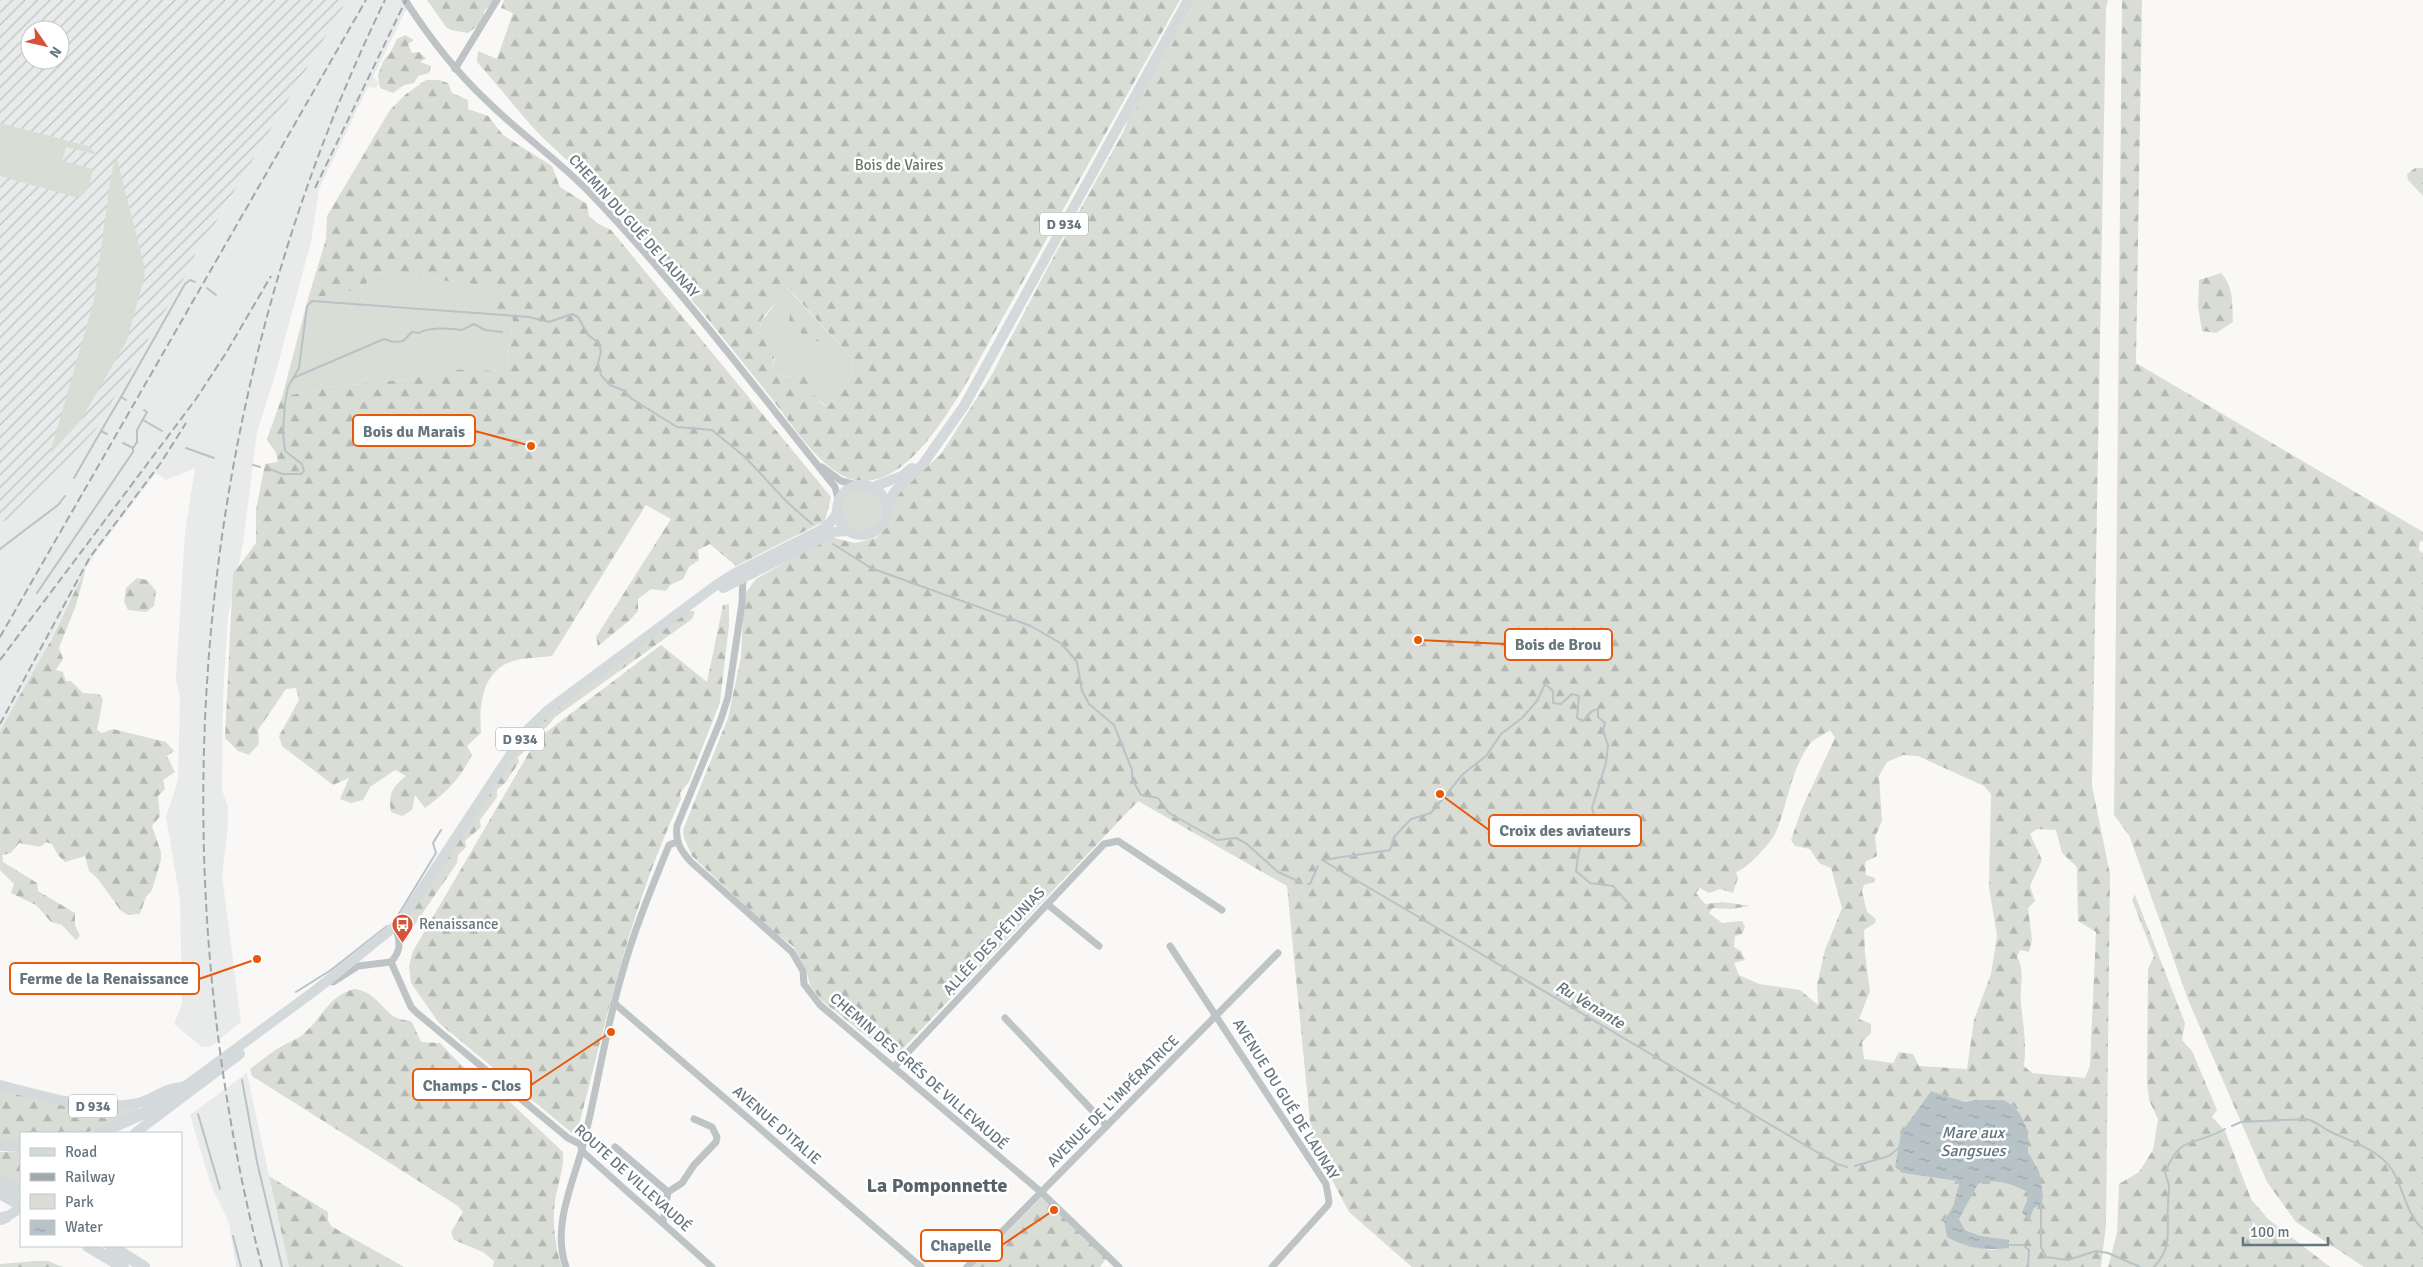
<svg xmlns="http://www.w3.org/2000/svg" width="2423" height="1267" font-family="Signika,sans-serif">
  <style>
    .built { fill: #e9eaea }
    .industrial { fill: url(#industrial-furrows); fill-rule: evenodd }
    .green { fill: #d9ddd6 }
    .forest { fill: url(#forest-firs); fill-rule: evenodd }
    .water { fill: url(#water-ripples) }
    .lines { fill: none; stroke-linecap: round; stroke-linejoin: round }
    .stream { stroke: #b7c3c7; stroke-width: 2 }
    .minor { stroke: #bec3c6; stroke-width: 7 }
    .primary { stroke: #d4d9db; stroke-width: 10 }
    .motorway { stroke: #d4d9db; stroke-width: 12 }
    .rail { stroke: #a0a8ac; stroke-width: 2; stroke-dasharray: 8 4; stroke-linecap: butt }
    .labels { text-anchor: middle; dominant-baseline: central; stroke-width: 5; stroke-linejoin: round; paint-order: stroke }
    .shield { fill: #fff; stroke: #949fa5; stroke-width: 1 }
    .shield-label { font-size: 14px; font-weight: bold; fill: #66767f }
    .park-label { font-size: 15px; fill: #697864; stroke: #fff }
    .street-label { font-size: 15px; fill: #66767f; stroke: #fff }
    .poi-label { font-size: 15px; fill: #66767f; stroke: #fff; text-anchor: start }
    .water-label { font-size: 16px; font-style: italic; fill: #607479; stroke: #fff }
    .district-label { font-size: 20px; font-weight: bold; fill: #57636b; stroke: #fff }
    .leader { fill: none; stroke: #e8590c; stroke-width: 2 }
    .callout-dot { fill: #e8590c; stroke: #fff; stroke-width: 2 }
    .callout { fill: #fff; stroke: #e8590c; stroke-width: 2 }
    .callout-label { font-size: 16px; text-anchor: middle; font-weight: bold; fill: #66767f }
  </style>
  <defs>
    <pattern id="industrial-furrows" width="10" height="10" patternUnits="userSpaceOnUse" patternTransform="scale(1.25)"><rect width="10" height="10" fill="#e9eaea"/><path d="M-1 1l2-2M0 10L10 0M9 11l2-2" fill="none" stroke="#c1c2c3"/></pattern>
    <pattern id="forest-firs" width="22" height="20" patternUnits="userSpaceOnUse" patternTransform="scale(1.25)"><rect width="22" height="20" fill="#d9ddd6"/><path d="M5 1l3.5 6h-7zM16 11l3.5 6h-7z" fill="#b4b8b3"/></pattern>
    <pattern id="water-ripples" width="26" height="14" patternUnits="userSpaceOnUse" patternTransform="scale(1.25)"><rect width="26" height="14" fill="#b7c3c7"/><path d="M2 4q2-2 4 0t4 0M15 11q2-2 4 0t4 0" fill="none" stroke="#99a3a7"/></pattern>
  </defs>
  <rect width="100%" height="100%" fill="#f9f8f6"/>
  <g class="built">
    <path d="M347,0H411L373,77L379,82L376,88L368,87L319,189L311,242L274,379L257,432L243,544L228,616L223,697L222,790L228,806V826L222,875L241,1022L210,1047H202L174,1024L182,1004L180,900L166,817L178,780L180,698L176,679L185,533L195,468L166,480L156,473L99,548L86,568L22,696L0,731V499L193,242L206,239Z"/>
    <path d="M247,1073L269,1176L289,1267H236L229,1223L211,1185L190,1115Z"/>
  </g>
  <path class="industrial" d="M0,0H347L206,239L198,245L192,264L96,429L10,524L0,518ZM30,30H60V60H30Z"/>
  <g class="green">
    <path d="M1192,0H1197L1122,136L1131,110Z"/>
    <path d="M0,123L88,146L97,155L66,147L62,161L93,169C90,181 89,197 75,197L0,176Z"/>
    <path d="M116,155L145,269L144,279L127,340L81,420L50,454L94,300L110,182Z"/>
    <path d="M377,273L492,286L513,319L506,371L444,369L410,379L330,387L282,397L308,299L360,289Z"/>
    <path d="M787,288L851,357L854,370L845,388L828,406C812,399 807,383 802,369L792,377L776,374L772,366L775,359L760,330L761,320L766,316Z"/>
    <circle cx="861" cy="510" r="21"/>
  </g>
  <g class="forest">
    <path d="M427,0H493V3L484,11C485,22 476,27 468,33L451,30L446,27Z"/>
    <path d="M504,0H1180L963,389C942,422 906,483 861,481C829,480 797,432 779,408C717,329 653,251 585,178C571,163 555,150 541,136C518,112 499,86 477,62L478,51L497,59L513,13L501,8ZM788,288L851,357L854,370L845,388L828,406L822,404L811,391L820,382L819,375L811,369H802L791,377L776,374L772,366C778,351 770,342 760,330L761,320Z"/>
    <path d="M1197,0H2108L2106,8L2092,786L2110,874L2106,1224L2101,1267H1412L1349,1212L1312,1142L1287,886L1138,801L897,1055L887,1052L821,1000L810,985L806,969L794,947L768,927L692,856L684,838L683,830L728,718L741,657L744,595L756,579L830,537L855,543L876,538L886,528L894,496L941,454L991,376L1048,267ZM1830,730L1835,738L1802,808L1791,840L1795,846L1810,849L1819,863L1831,868L1842,908L1825,950L1817,984L1818,1005L1800,990L1759,984L1739,975L1734,963L1745,960L1741,951L1734,947L1735,936L1742,934L1745,927L1742,921L1722,923L1709,913L1713,908L1731,909L1750,906L1723,902L1705,904L1696,893L1700,888L1709,893L1720,889L1733,893L1738,878L1736,872C1747,869 1771,843 1776,832C1788,803 1790,772 1809,745C1813,739 1824,735 1830,730ZM1903,755L1918,756L1984,786L1991,794L1989,887L1997,936L1991,974L1974,1020L1967,1069L1919,1066L1913,1054L1899,1052L1893,1063L1864,1059L1862,1042L1871,1033V1024L1859,1019L1870,991L1865,954L1864,930L1875,923L1876,919L1867,912L1862,891L1864,885L1874,882L1875,878L1866,875L1865,862L1877,856L1875,837L1882,821L1879,776L1887,762ZM2037,829L2056,830L2062,853L2077,867L2078,921L2096,932L2090,1066L2085,1078L2032,1073L2024,1066C2027,1040 2023,1028 2021,1003C2019,987 2026,971 2017,957L2020,950L2029,952L2032,940L2028,908L2035,901L2030,886L2042,860L2030,834ZM1931,1091L1965,1102L1975,1100H2004L2014,1106L2020,1114L2028,1131V1152L2039,1171L2034,1208L2029,1220L2022,1212L2027,1200V1192C2011,1184 1996,1178 1978,1183L1959,1219L1965,1230L1981,1236L2009,1241L1993,1250L1980,1248L1944,1220L1953,1206L1959,1184L1957,1181L1902,1173L1895,1167L1917,1112Z"/>
    <path d="M2122,0H2142L2136,363L2423,532V542L2420,540L2419,550L2423,553V1267H2364L2296,1222L2267,1182L2189,1002L2129,835L2114,815Z"/>
    <path d="M405,35L414,40L408,44L412,53L419,52L426,58L420,62L431,66L429,73L418,76L414,83L404,85L393,93L380,88L378,75L383,61L390,53L397,39Z"/>
    <path d="M426,80H439L448,83L452,93L468,100V109L488,116L503,135L552,166L560,187L587,204L589,216L597,223L611,230L831,497L825,521L736,566L710,544L698,550L699,560L689,567L683,579L670,585L666,591L651,589L638,599V611L630,620L598,646L596,637L671,519L646,505L552,656C541,658 528,657 517,660C482,668 479,704 481,733L467,746L472,755C460,779 447,792 425,808L415,795L412,810L402,816L391,812C388,794 392,787 406,776L395,770L370,787L363,800L351,803L340,799L349,778L333,785L282,746L279,736L299,700L296,688L286,689L258,730L259,744L249,755L238,751L225,738L233,574L256,543V510L265,464L278,462L276,453L267,439L282,397L330,387L410,379L444,369L506,371L513,319L493,316L491,286L377,273L360,289L308,299L326,239L327,216L390,110L406,94Z"/>
    <path d="M2415,168H2423V196L2408,180L2407,174Z"/>
    <path d="M2221,273C2234,286 2232,305 2233,322L2216,333L2202,331L2198,306L2199,280Z"/>
    <path d="M791,310H800L805,323L811,324L821,333L819,341L810,342L789,321Z"/>
    <path d="M86,568L76,605L59,648L63,659L56,670L63,672L66,681H71L83,693L99,694L103,699L97,730L102,733L113,729L166,742L174,751L167,756L175,772L163,780L165,789L158,796L160,816L152,826L161,852V860L152,890L146,897L140,914L128,915L121,911L98,879L89,871L85,856L65,862L58,855L52,844L46,842L40,847L19,843L11,853L2,855L3,862L37,883L38,891L75,913V925L80,936L76,940L62,925L51,922L36,905L11,893L14,884L0,870V731L51,640Z"/>
    <path d="M137,578L147,580L156,591L154,606L146,612L128,610L124,602L126,588Z"/>
    <path d="M729,604V625L720,702L689,782L680,793L681,799C630,908 607,1017 577,1133H572L439,1023L411,983L409,966L413,951L537,739L661,645L707,682L723,605Z"/>
    <path d="M688,611H695L692,619L554,718C550,725 537,736 529,740L526,750L518,757L519,762L506,782L497,790V797L480,820L481,827L465,841L466,847L458,855L457,863L411,930L404,935L400,932L401,926L522,742L541,721Z"/>
    <path d="M2135,895L2185,1023L2182,1040L2192,1051L2217,1110L2212,1117L2225,1131L2251,1199L2268,1219L2330,1267H2108L2117,1233L2119,1184L2139,1172L2153,1150L2158,1119L2149,1100L2147,1080L2148,969L2154,956L2132,900Z"/>
    <path d="M355,989C374,992 379,1005 393,1016C398,1019 406,1020 412,1022L421,1042L440,1043L461,1065L495,1088L563,1152C564,1172 558,1182 555,1201C552,1222 555,1247 562,1267H493L494,1261L483,1252L454,1240L451,1232L463,1212L458,1206L252,1076L250,1069C264,1059 277,1047 292,1041C318,1030 325,995 355,989Z"/>
    <path d="M0,1090L136,1107L140,1110L108,1126L85,1133H21V1143L0,1142Z"/>
    <path d="M0,1152H21V1185L0,1174Z"/>
    <path d="M269,1176L328,1212V1220L331,1226L404,1267H289Z"/>
    <path d="M1043,1196L1107,1257L1100,1267H972Z"/>
    <path d="M36,1261H48L63,1267H0V1264Z"/>
  </g>
  <path class="water" d="M1931,1091L1965,1102L1975,1100H2004L2014,1106L2020,1114L2028,1131V1152L2039,1171L2043,1196L2041,1204L2034,1208L2029,1221L2022,1212L2027,1200V1192C2011,1184 1995,1178 1978,1184L1959,1219L1965,1230L1981,1236L2009,1240V1248C1986,1251 1967,1248 1947,1237L1944,1220L1953,1206L1959,1184L1957,1181L1902,1173L1895,1167L1901,1133Z"/>
  <g class="lines">
    <g class="stream">
      <path d="M207,288L216,295"/>
      <path d="M293,378L384,339L394,342L403,341L412,332L419,333C428,327 451,328 462,330L474,324L485,330L502,332"/>
      <path d="M121,397L185,284L190,280L195,282"/>
      <path d="M143,420L162,431"/>
      <path d="M101,431L121,397L126,400"/>
      <path d="M123,443L133,448L137,442V430L147,412L144,410"/>
      <path d="M186,448L214,458"/>
      <path d="M253,465L260,467"/>
      <path d="M268,468L282,474H301L304,471L302,464L285,451L283,432L285,403L288,387L299,368L307,306L312,301L529,317L549,322L572,314L578,317L588,335L599,343L601,352L598,363L601,375L610,385L623,390L632,399L677,427L712,430L745,457L787,502L812,524"/>
      <path d="M74,478L101,431L107,434"/>
      <path d="M833,544L871,568L1031,626L1062,644L1077,662L1082,691L1089,704L1114,725L1132,770V779L1141,795L1158,798L1169,813L1217,840L1236,838L1247,844L1278,872L1300,882"/>
      <path d="M0,549L58,505L65,496"/>
      <path d="M37,593L133,452V448"/>
      <path d="M1322,860L1390,850L1394,837L1411,819L1431,813L1463,774L1486,756L1501,734L1522,718L1537,701L1545,684L1553,691V703L1561,704L1572,694L1579,696L1577,718L1583,721L1592,711L1598,709V717L1605,723L1603,731L1608,745L1606,763L1592,808L1596,822L1579,850L1576,871L1590,883L1613,886L1627,902"/>
      <path d="M1322,860L1837,1164L1847,1167"/>
      <path d="M1308,884H1310L1318,866"/>
      <path d="M397,917L436,853L433,843L441,830"/>
      <path d="M393,921L395,919"/>
      <path d="M296,992L331,970L387,926"/>
      <path d="M242,1080L257,1162L282,1267"/>
      <path d="M198,1114L220,1189"/>
      <path d="M2232,1126L2241,1122L2306,1119C2316,1121 2321,1127 2329,1131C2353,1143 2383,1150 2395,1175C2404,1192 2408,1217 2423,1229"/>
      <path d="M1855,1166L1889,1156L1900,1147"/>
      <path d="M2041,1202V1247L2046,1257L2068,1260L2096,1251L2108,1253L2140,1267"/>
      <path d="M233,1236L241,1267"/>
      <path d="M2008,1245H2023L2029,1250L2028,1267"/>
      <path d="M2154,1267C2174,1245 2166,1229 2168,1203C2169,1187 2171,1189 2165,1173C2180,1134 2193,1147 2225,1129"/>
    </g>
    <g class="minor">
      <path d="M405,0C429,37 454,70 486,100C520,134 560,161 593,196C680,287 756,389 835,487L839,502"/>
      <path d="M455,69L497,0"/>
      <path d="M822,467L841,481L857,485"/>
      <path d="M743,575L742,603L728,697L721,719L677,826C675,842 681,851 691,862L792,952L803,971L804,984L820,1005L1041,1192L1119,1267"/>
      <path d="M1047,904L1099,946"/>
      <path d="M1170,946L1326,1184L1329,1201L1328,1205L1272,1267"/>
      <path d="M391,962L411,1007L417,1013L568,1138L580,1144L583,1152L712,1267"/>
      <path d="M333,982L358,966L391,962C401,951 401,942 395,927"/>
      <path d="M614,1003L921,1267"/>
      <path d="M1005,1018L1107,1126"/>
      <path d="M894,1067L1104,844L1118,841L1222,910"/>
      <path d="M615,1147L668,1192"/>
      <path d="M663,1222L668,1192L682,1183L694,1165L716,1142L717,1137L712,1127L694,1119"/>
      <path d="M566,1267C552,1227 572,1186 582,1149C597,1091 605,1031 622,974C634,930 652,887 669,845L677,842"/>
      <path d="M967,1267L1278,953"/>
    </g>
    <g class="primary">
      <circle cx="862" cy="510" r="25"/>
      <path d="M873,487L902,476L912,468"/>
      <path d="M887,505L895,491L923,464L964,406L1188,0"/>
      <path d="M723,588L834,532L848,531"/>
      <path d="M0,1085C45,1096 86,1111 133,1104C151,1102 165,1086 184,1087L317,989L400,922L526,731L548,710L719,583L737,572L821,530L830,523L837,513"/>
      <path d="M135,1133L240,1054"/>
      <path d="M1,1220L21,1208"/>
    </g>
    <g class="motorway">
      <path d="M99,1133L144,1113L184,1087"/>
      <path d="M0,1145L21,1146"/>
      <path d="M0,1180L21,1191"/>
      <path d="M0,1193L21,1205"/>
      <path d="M0,1219L6,1217"/>
      <path d="M88,1246L123,1267"/>
      <path d="M111,1246L144,1267"/>
    </g>
    <g class="rail">
      <path d="M315,188L406,0"/>
      <path d="M0,637L366,0"/>
      <path d="M0,660L196,399L226,353L271,276"/>
      <path d="M0,724L90,557L160,464L186,423"/>
      <path d="M262,1267C154,847 195,391 385,0"/>
    </g>
  </g>
  <defs>
    <symbol id="bus-pin" viewBox="-11 -11 22 30"><path d="M0 17L-7.5 6A9.5 9.5 0 1 1 7.5 6Z" fill="#d65339" stroke="#fff"/><path d="M-5-6H5V4H4V6H2V4H-2V6H-4V4H-5ZM-3.5-4V0h7V-4ZM-3.5 1.2v1.5H-2V1.2ZM2 1.2v1.5H3.5V1.2Z" fill="#fff"/></symbol>
  </defs>
  <g fill-rule="evenodd">
    <use href="#bus-pin" x="390" y="912" width="25" height="34"/>
  </g>
  <g class="labels">
    <g class="shield">
      <rect x="1040" y="212.5" width="48" height="23" rx="4"/>
      <rect x="496" y="727.5" width="48" height="23" rx="4"/>
      <rect x="69" y="1094.5" width="48" height="23" rx="4"/>
    </g>
    <g class="shield-label">
      <text x="1064" y="224">D 934</text>
      <text x="520" y="739">D 934</text>
      <text x="93" y="1106">D 934</text>
    </g>
    <g class="park-label">
      <text x="899" y="165">Bois de Vaires</text>
    </g>
    <g class="street-label">
      <text transform="translate(634 226) rotate(48)">CHEMIN DU GUÉ DE LAUNAY</text>
      <text transform="translate(994 941) rotate(-47)">ALLÉE DES PÉTUNIAS</text>
      <text transform="translate(919 1071) rotate(41)">CHEMIN DES GRÉS DE VILLEVAUDÉ</text>
      <text transform="translate(1286 1099) rotate(58)">AVENUE DU GUÉ DE LAUNAY</text>
      <text transform="translate(1113 1101) rotate(-45)">AVENUE DE L'IMPÉRATRICE</text>
      <text transform="translate(777 1125) rotate(41)">AVENUE D'ITALIE</text>
      <text transform="translate(633 1178) rotate(42)">ROUTE DE VILLEVAUDÉ</text>
    </g>
    <g class="poi-label">
      <text x="419" y="924">Renaissance</text>
    </g>
    <g class="water-label">
      <text transform="translate(1590 1005) rotate(31)">Ru Venante</text>
      <text x="1973" y="1133">Mare aux<tspan x="1973" dy="18">Sangsues</tspan></text>
    </g>
    <g class="district-label">
      <text x="937" y="1185">La Pomponnette</text>
    </g>
  </g>
  <path class="leader" d="M531 446L475 431M1418 640L1505 644M1440 794L1489 830M257 959L199 979M611 1032L531 1085M1054 1210L1002 1245"/>
  <g class="callout-dot">
    <circle cx="531" cy="446" r="5"/>
    <circle cx="1418" cy="640" r="5"/>
    <circle cx="1440" cy="794" r="5"/>
    <circle cx="257" cy="959" r="5"/>
    <circle cx="611" cy="1032" r="5"/>
    <circle cx="1054" cy="1210" r="5"/>
  </g>
  <g class="callout">
    <rect x="353" y="415" width="122" height="31" rx="5"/>
    <rect x="1505" y="629" width="107" height="31" rx="5"/>
    <rect x="1489" y="815" width="152" height="31" rx="5"/>
    <rect x="10" y="963" width="189" height="31" rx="5"/>
    <rect x="413" y="1069" width="118" height="31" rx="5"/>
    <rect x="921" y="1230" width="81" height="31" rx="5"/>
  </g>
  <g class="callout-label">
    <text x="414" y="437">Bois du Marais</text>
    <text x="1558" y="650">Bois de Brou</text>
    <text x="1565" y="836">Croix des aviateurs</text>
    <text x="104" y="984">Ferme de la Renaissance</text>
    <text x="472" y="1091">Champs - Clos</text>
    <text x="961" y="1251">Chapelle</text>
  </g>
  <rect x="20" y="1132" width="162" height="115" fill="#ffffff" stroke="#c2c8cc"/>
  <rect x="30" y="1148" width="25" height="8" fill="#d4d9db" stroke="#c2c8cc"/>
  <text x="65" y="1157" font-size="15" fill="#66767f">Road</text>
  <rect x="30" y="1173" width="25" height="8" fill="#a0a8ac" stroke="#c2c8cc"/>
  <text x="65" y="1182" font-size="15" fill="#66767f">Railway</text>
  <rect x="30" y="1194" width="25" height="15" fill="#d9ddd6" stroke="#c2c8cc"/>
  <text x="65" y="1207" font-size="15" fill="#66767f">Park</text>
  <rect x="30" y="1220" width="25" height="15" fill="url(#water-ripples)" stroke="#c2c8cc"/>
  <text x="65" y="1232" font-size="15" fill="#66767f">Water</text>
  <g transform="translate(45 45) rotate(124)"><circle r="24" fill="#ffffff" stroke="#c2c8cc"/>
  <path d="M0-4L9 19L0 12L-9 19Z" fill="#d65339"/>
  <text y="-8" font-size="14" font-weight="bold" text-anchor="middle" fill="#66767f">N</text>
  </g>
  <path d="M2243 1237v8h85v-8" fill="none" stroke="#66767f" stroke-width="2.5"/>
  <text x="2250" y="1237" font-size="15" fill="#66767f" stroke="#ffffff" stroke-width="4" paint-order="stroke">100 m</text>
</svg>
